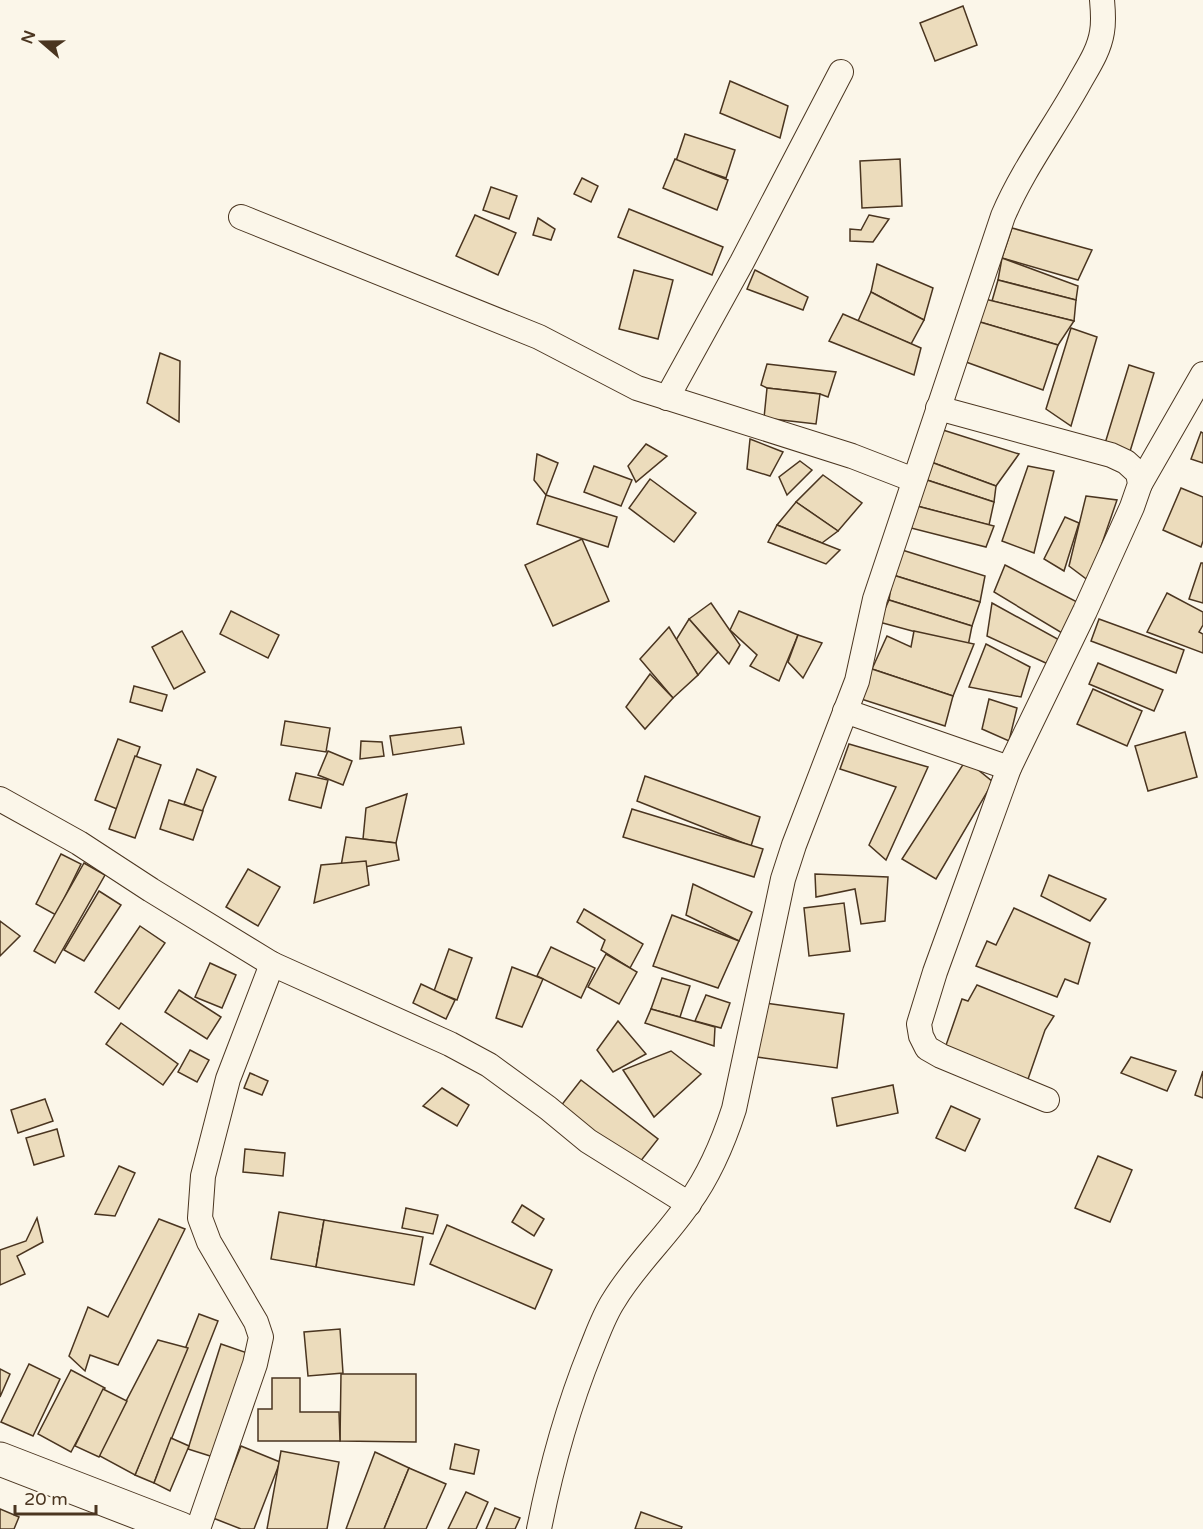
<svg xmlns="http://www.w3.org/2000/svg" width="1203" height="1529" font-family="'Varela Round',sans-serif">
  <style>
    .building { fill: #ecdcbc; stroke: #4a3520; stroke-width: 1.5 }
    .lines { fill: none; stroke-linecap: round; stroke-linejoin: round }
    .street-casing { stroke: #4a3520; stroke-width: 26 }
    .secondary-casing { stroke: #4a3520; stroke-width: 35 }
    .street { stroke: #fbf6e9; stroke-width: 24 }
    .secondary { stroke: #fbf6e9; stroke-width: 33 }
  </style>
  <rect width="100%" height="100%" fill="#fbf6e9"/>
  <g class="building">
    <path d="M963,6L977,45L935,61L920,23Z"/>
    <path d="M730,81L788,106L780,138L720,113Z"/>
    <path d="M685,134L735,150L726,178L676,161Z"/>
    <path d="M675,159L728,180L717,210L663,188Z"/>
    <path d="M900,159L902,206L862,208L860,161Z"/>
    <path d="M582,178L598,186L591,202L574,194Z"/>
    <path d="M491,187L517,196L509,219L483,210Z"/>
    <path d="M629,209L723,247L712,275L618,237Z"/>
    <path d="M475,215L516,233L498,275L456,256Z"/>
    <path d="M869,215L889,219L873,242L850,241V229L861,230Z"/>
    <path d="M538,218L555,229L551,240L533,235Z"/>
    <path d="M1012,228L1092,250L1078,280L1002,258Z"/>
    <path d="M1002,258L1078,286L1076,300L998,280Z"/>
    <path d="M877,264L933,288L924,320L871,292Z"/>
    <path d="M634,270L673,280L658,339L619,329Z"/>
    <path d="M755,270L808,297L803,310L747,289Z"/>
    <path d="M998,280L1076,300L1074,321L992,301Z"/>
    <path d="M871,292L924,320L911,344L858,321Z"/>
    <path d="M985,299L1074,321L1058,345L980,322Z"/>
    <path d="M843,314L921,348L914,375L829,341Z"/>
    <path d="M980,322L1058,345L1043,390L966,362Z"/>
    <path d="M1071,328L1097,337L1071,426L1046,409Z"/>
    <path d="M160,353L180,361L179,422L147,403Z"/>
    <path d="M767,364L836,372L828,397L820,394L767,388L761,385Z"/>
    <path d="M1129,365L1154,373L1128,458L1103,450Z"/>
    <path d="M767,388L820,394L816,424L764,418Z"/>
    <path d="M943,430L1019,454L996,486L931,462Z"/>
    <path d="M1201,432L1203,433V463L1191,459Z"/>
    <path d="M750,439L783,452L770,476L747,469Z"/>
    <path d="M646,444L667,456L636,482L628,466Z"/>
    <path d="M537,454L558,463L546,495L534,480Z"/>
    <path d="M800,461L812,470L787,495L779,477Z"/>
    <path d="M931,462L996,486L994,502L927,480Z"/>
    <path d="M594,466L632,480L621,506L584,492Z"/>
    <path d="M1028,466L1054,471L1034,553L1002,541Z"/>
    <path d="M823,475L862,503L838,531L796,502Z"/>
    <path d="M650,479L696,513L674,542L629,508Z"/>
    <path d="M927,480L994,502L989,525L917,506Z"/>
    <path d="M1181,488L1203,497V541L1201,547L1163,530Z"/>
    <path d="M546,495L617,517L608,547L537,524Z"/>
    <path d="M1086,496L1117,500L1089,581L1069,566Z"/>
    <path d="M796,502L838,531L822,543L777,525Z"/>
    <path d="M917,506L994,526L986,547L911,528Z"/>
    <path d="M1065,517L1079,523L1064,571L1044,559Z"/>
    <path d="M777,525L822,543L840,550L826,564L768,542Z"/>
    <path d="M582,539L609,601L553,626L525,565Z"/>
    <path d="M899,549L985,576L980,602L893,575Z"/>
    <path d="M1201,563H1203V603L1189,599Z"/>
    <path d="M1005,565L1081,604L1062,633L994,592Z"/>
    <path d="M893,575L980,602L972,626L889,600Z"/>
    <path d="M1167,593L1203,612V625L1199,632L1203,634V653L1147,632Z"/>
    <path d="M889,600L972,626L968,646L879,622Z"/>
    <path d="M711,603L740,645L729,664L689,619Z"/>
    <path d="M992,603L1063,642L1048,664L987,636Z"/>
    <path d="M231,611L279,635L268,658L220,634Z"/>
    <path d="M739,611L798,635L779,681L750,666L757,655L730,630Z"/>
    <path d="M689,619L718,652L698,675L676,640Z"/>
    <path d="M1099,619L1184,650L1176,673L1091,641Z"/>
    <path d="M669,627L698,675L673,698L640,659Z"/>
    <path d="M182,631L205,672L174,689L152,647Z"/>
    <path d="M914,631L974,644L953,696L872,669L887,636L911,647Z"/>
    <path d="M798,635L822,643L803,678L788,662Z"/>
    <path d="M986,644L1030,667L1021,697L969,687Z"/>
    <path d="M1098,663L1163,690L1154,711L1089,684Z"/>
    <path d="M863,666L953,696L945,726L855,697Z"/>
    <path d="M650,674L673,698L645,729L626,707Z"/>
    <path d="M134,686L167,695L162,711L130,702Z"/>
    <path d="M1093,689L1142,711L1127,746L1077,724Z"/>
    <path d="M989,699L1017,708L1009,741L982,729Z"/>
    <path d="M285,721L330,728L326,752L281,745Z"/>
    <path d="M461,727L464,744L393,755L390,736Z"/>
    <path d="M1185,732L1197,777L1148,791L1135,746Z"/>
    <path d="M118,739L140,747L117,809L95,800Z"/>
    <path d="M361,741L382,742L384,756L360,759Z"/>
    <path d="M849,744L928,767L886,860L869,845L896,787L840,769Z"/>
    <path d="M328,751L352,761L343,785L318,775Z"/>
    <path d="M135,756L161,765L135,838L109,829Z"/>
    <path d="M966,760L993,782L936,879L902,859Z"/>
    <path d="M197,769L216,777L202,812L184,804Z"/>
    <path d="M296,773L328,780L321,808L289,800Z"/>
    <path d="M645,776L760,817L751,846L637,801Z"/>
    <path d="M407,794L396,843L363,839L366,808Z"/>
    <path d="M169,800L203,811L193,840L160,829Z"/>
    <path d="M632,809L763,849L754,877L623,837Z"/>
    <path d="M346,837L396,843L399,860L340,872Z"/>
    <path d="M61,854L81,864L56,915L36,904Z"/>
    <path d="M366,861L369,885L314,903L321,865Z"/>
    <path d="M84,863L105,875L55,963L34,951Z"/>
    <path d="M248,869L280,887L258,926L226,907Z"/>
    <path d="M815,874L888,877L885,921L861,924L855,889L816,897Z"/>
    <path d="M1049,875L1106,899L1090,921L1041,896Z"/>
    <path d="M693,884L752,912L739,941L686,915Z"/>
    <path d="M99,891L121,905L84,961L64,950Z"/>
    <path d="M844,903L850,951L809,956L804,908Z"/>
    <path d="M1014,908L1090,943L1078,984L1065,979L1057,997L976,966L987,941L996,945Z"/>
    <path d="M584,909L643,944L630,968L601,950L605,940L577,922Z"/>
    <path d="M672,915L739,941L718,988L653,966Z"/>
    <path d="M0,921L20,936L0,956Z"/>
    <path d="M140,926L165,943L119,1009L95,992Z"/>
    <path d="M551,947L595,968L581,998L537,976Z"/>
    <path d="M449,949L472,958L457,1000L434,991Z"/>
    <path d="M606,954L637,972L619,1004L588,987Z"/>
    <path d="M210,963L236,975L222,1008L195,997Z"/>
    <path d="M512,967L543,979L522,1027L496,1018Z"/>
    <path d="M662,978L690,986L680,1017L651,1009Z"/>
    <path d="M421,984L455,1000L446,1019L413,1003Z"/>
    <path d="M977,985L1054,1016L1045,1030L1027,1082L944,1051L962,999L968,1001Z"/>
    <path d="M179,990L221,1017L207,1039L165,1012Z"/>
    <path d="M706,995L730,1003L721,1028L695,1021Z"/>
    <path d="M765,1003L844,1014L837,1068L757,1057Z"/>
    <path d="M651,1009L715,1027L714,1046L645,1023Z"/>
    <path d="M618,1021L646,1054L613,1072L597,1050Z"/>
    <path d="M121,1023L178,1064L163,1085L106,1044Z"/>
    <path d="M190,1050L209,1060L197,1082L178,1072Z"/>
    <path d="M671,1051L701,1074L654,1117L623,1070Z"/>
    <path d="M1131,1057L1176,1071L1167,1091L1121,1073Z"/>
    <path d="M1203,1071V1098L1195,1095Z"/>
    <path d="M250,1073L268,1081L262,1095L244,1088Z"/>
    <path d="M581,1080L658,1139L636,1167L560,1107Z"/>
    <path d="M893,1085L898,1113L837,1126L832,1098Z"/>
    <path d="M442,1088L469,1105L457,1126L423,1106Z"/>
    <path d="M45,1099L53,1121L18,1133L11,1110Z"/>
    <path d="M951,1106L980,1119L965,1151L936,1138Z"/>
    <path d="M57,1129L64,1156L34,1165L26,1138Z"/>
    <path d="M245,1149L285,1153L283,1176L243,1172Z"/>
    <path d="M1098,1156L1132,1170L1110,1222L1075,1208Z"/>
    <path d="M119,1166L135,1173L115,1216L95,1214Z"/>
    <path d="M522,1205L544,1219L534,1236L512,1222Z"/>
    <path d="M406,1208L438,1215L433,1234L402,1228Z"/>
    <path d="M279,1212L324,1220L316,1267L271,1259Z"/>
    <path d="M37,1218L43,1242L17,1256L25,1274L0,1285V1250L26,1241Z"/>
    <path d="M159,1219L185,1229L118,1365L90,1355L85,1371L69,1356L88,1307L108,1317Z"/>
    <path d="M324,1220L423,1237L414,1285L316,1267Z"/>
    <path d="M447,1225L552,1270L535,1309L430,1264Z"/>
    <path d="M199,1314L218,1321L154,1483L135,1475Z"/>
    <path d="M340,1329L343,1373L308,1376L304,1332Z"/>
    <path d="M158,1340L188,1348L135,1475L98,1455Z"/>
    <path d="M221,1344L262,1358L226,1461L188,1449Z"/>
    <path d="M29,1364L60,1379L33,1436L1,1422Z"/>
    <path d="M0,1369L10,1374L0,1397Z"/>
    <path d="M71,1370L105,1388L71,1452L38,1434Z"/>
    <path d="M341,1374H416V1442L340,1441Z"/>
    <path d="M272,1378H300V1412H339L340,1441H258V1409H272Z"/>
    <path d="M103,1389L127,1401L99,1457L75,1446Z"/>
    <path d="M171,1438L189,1446L170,1491L154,1483Z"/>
    <path d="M455,1444L479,1450L474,1474L450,1469Z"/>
    <path d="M241,1446L280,1462L254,1529H241L213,1518Z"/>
    <path d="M281,1451L339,1462L327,1529H267Z"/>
    <path d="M375,1452L409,1468L384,1529H346Z"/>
    <path d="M409,1468L446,1484L426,1529H384Z"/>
    <path d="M466,1492L488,1502L476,1529H448Z"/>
    <path d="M495,1508L520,1518L515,1529H486Z"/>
    <path d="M0,1509L19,1517L14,1529H0Z"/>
    <path d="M641,1512L682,1527L681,1529H635Z"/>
  </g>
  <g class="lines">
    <defs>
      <g id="street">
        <path d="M241,217L539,337L637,388L852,456L914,480"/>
        <path d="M667,398L742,262L841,72"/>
        <path d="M938,408L1111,455L1126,462L1138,473L1140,484L1132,507L1085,611L1009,768L935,972L919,1024L921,1036L927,1048L941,1056L1047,1100"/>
        <path d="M1140,484L1203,374"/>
        <path d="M845,711L1009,768"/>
        <path d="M0,799L79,843L151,890L272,964L450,1044L489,1065L548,1108L588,1141L689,1204"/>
        <path d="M198,1529L255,1364L261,1337L256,1322L209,1242L200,1218L203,1176L228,1079L272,964"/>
        <path d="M539,1529C551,1468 568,1407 591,1350C598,1333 604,1315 614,1300C635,1265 666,1237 689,1203C710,1174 723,1143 734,1109L783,879L794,845L857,681L875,599L1003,216C1023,169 1054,128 1079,83C1088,67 1099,51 1102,32C1104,21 1103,11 1102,0"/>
      </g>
      <path id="secondary" d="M0,1459L181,1529"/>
    </defs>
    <use href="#street" class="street-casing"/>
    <use href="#secondary" class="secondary-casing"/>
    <use href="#street" class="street"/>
    <use href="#secondary" class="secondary"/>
  </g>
  <g transform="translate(42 42) rotate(290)" stroke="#fbf6e9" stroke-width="4.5" paint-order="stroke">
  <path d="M0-4.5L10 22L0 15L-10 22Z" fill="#4a3520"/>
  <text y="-9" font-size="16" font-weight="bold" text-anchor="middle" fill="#4a3520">N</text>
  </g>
  <path d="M15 1505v9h81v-9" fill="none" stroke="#4a3520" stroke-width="3"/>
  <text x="24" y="1505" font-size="18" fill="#4a3520" stroke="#fbf6e9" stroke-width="4.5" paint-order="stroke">20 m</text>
</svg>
